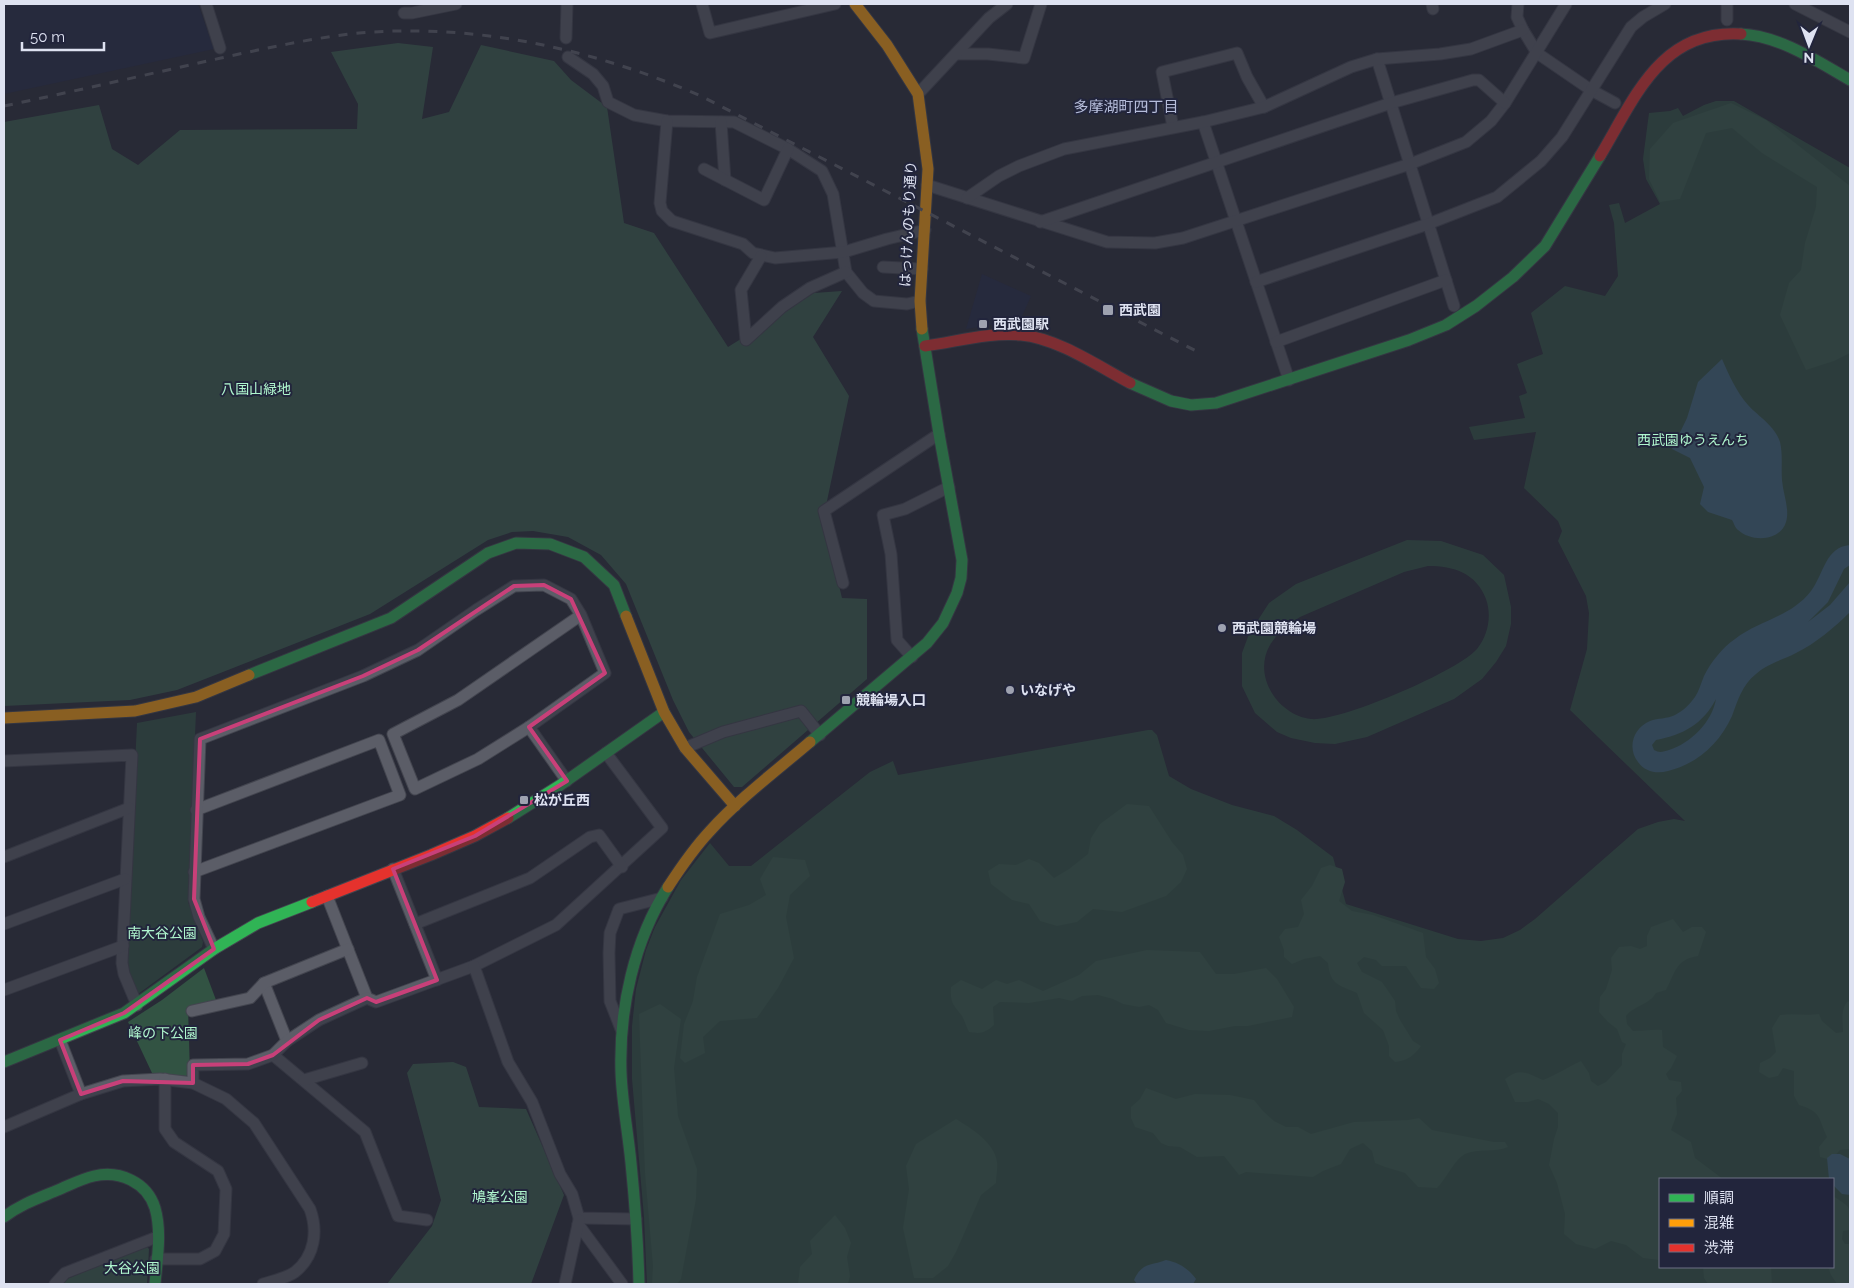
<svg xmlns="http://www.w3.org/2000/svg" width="1854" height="1288" font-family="Raleway,'Noto Sans JP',sans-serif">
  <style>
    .built { fill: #252a45 }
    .green { fill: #325343; fill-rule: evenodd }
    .forest { fill: #3a5e4c }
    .water { fill: #41687c; fill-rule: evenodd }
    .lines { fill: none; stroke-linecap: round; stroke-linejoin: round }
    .street-casing { stroke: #43454f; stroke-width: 13 }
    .fast-casing { stroke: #43454f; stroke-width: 13 }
    .slow-casing { stroke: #43454f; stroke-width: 13 }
    .jam-casing { stroke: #43454f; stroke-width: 13 }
    .street { stroke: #5b5d67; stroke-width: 11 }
    .fast { stroke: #30b455; stroke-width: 11 }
    .slow { stroke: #ff9f0a; stroke-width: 11 }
    .jam { stroke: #e5322d; stroke-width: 11 }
    .rail { stroke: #60626c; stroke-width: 3; stroke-dasharray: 9 9; stroke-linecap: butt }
    .marked { fill: none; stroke: #c84079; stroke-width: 4; stroke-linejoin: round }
    .poi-dot { fill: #9ea2b0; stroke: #22253c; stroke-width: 2 }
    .labels { text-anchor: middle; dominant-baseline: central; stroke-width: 4; stroke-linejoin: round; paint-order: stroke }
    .street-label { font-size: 14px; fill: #dee2f1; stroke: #22253c }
    .poi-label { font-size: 14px; font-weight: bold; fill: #dee2f1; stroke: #22253c; text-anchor: start }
    .park-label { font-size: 14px; fill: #aff6ce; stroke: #22253c }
    .neighbourhood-label { font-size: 15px; fill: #b6bdda; stroke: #22253c }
  </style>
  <rect width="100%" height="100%" fill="#282a36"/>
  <g class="built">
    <path d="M4,4H198L214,49L4,94Z"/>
    <path d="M982,274L1031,296L1019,323H1004L966,329Z"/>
  </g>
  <g class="green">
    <path d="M1716,101H1734L1850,168V1284H647L644,1217L632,1079V1026L636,989L646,950L655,927L681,880L710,843L729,866H751L870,772L893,761L898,775L1148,730H1152L1157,735L1169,776L1191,789L1232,805L1274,816L1297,830L1333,857L1346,904L1458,939L1481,941L1503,938L1520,930L1535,919L1638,829L1658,822L1674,819L1685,821L1570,710L1587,649L1589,613L1586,596L1558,541L1562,531L1558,521L1524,488L1536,432L1474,440L1469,427L1525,418L1519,396L1527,393L1517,364L1543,354L1531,313L1565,286L1605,296L1618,276L1614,223L1609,205L1619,203L1625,223L1660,204L1646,179L1643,159L1649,113L1670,111L1678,108L1683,116L1704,105ZM1660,1179H1833V1267H1660Z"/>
    <path d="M1407,540L1441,541L1483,555L1504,575L1511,607V624L1506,646L1496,662L1482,679L1454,699L1367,737L1335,744L1315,743L1291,738L1277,732L1255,713L1242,686V653L1249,634L1269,603L1296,584ZM1428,566C1454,566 1476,573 1486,599C1492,616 1488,635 1477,649C1458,671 1340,722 1311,719C1278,715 1252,676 1270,645C1277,633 1289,624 1300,617L1404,572Z"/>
    <path d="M196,712L188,902L203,942L202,947L138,994L128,972L126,962L137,723Z"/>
    <path d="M204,968L216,1000L188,1007L190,1073L186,1076L152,1073L128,1022L162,1000Z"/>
  </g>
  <g class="forest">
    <path d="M398,43L433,47L422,119L449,112L481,45L554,61L571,80L607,107L624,223L654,233L728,347L814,293L842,291L813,337L849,396L823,520L842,598L867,599V679L742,787H734L689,732L673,700L626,584L601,555L568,537L533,531L512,532L488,540L370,614L177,690L130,700L4,706V122L99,105L112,149L138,165L180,130L357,129L358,104L331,52Z"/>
    <path d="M1731,103L1766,120L1850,186V353L1834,361L1806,370L1780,315L1789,283L1801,270L1805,243L1816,207L1817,187L1762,153L1732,128L1706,133L1680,199L1660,202L1649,179L1650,149L1673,123Z"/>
    <path d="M1127,804L1149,806L1172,842L1183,855L1187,869L1181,882L1166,896L1122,912L1093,909L1077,922L1057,926L1040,921L1029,904L1012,900L991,884L988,871L999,864L1016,865L1029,859L1039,863L1054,878L1069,869L1088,854L1091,838L1100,824Z"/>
    <path d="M773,857L805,860L810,876L790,895L786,917L794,958L778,988L757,1018L720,1021L703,1037L705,1053L685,1063L680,1058L684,1024L693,1001L697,977L720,914L749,905L766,895L760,879Z"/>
    <path d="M1330,865L1342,869L1345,882L1339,901L1352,911L1373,915L1423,933L1426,957L1435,969L1439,983L1434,989L1421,988L1406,966H1382L1376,960L1364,957L1357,963L1362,972L1382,982L1395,1001L1396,1011L1400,1020L1413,1041L1421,1046C1414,1056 1406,1061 1395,1062L1389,1056V1046L1383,1030L1364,1013L1357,993C1339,985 1330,985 1328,963L1320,956L1304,959L1292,964L1284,957V950L1279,937L1285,929L1298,927L1304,914L1301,900L1312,886L1321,868Z"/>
    <path d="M1673,919L1683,932L1692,927H1702L1706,932L1698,956C1676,959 1675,973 1666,990L1656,993C1649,1005 1635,1005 1626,1016L1627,1024L1633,1031C1643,1031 1652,1029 1662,1030L1663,1047L1677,1056L1671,1068L1666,1074L1669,1080L1681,1082L1682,1091L1676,1098L1677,1114L1671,1130L1691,1142L1695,1158L1723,1179H1660L1659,1260L1643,1258L1626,1245L1611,1241L1595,1249L1576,1244L1564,1234L1565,1214L1557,1183L1549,1165L1554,1139L1558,1127V1113L1549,1104L1538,1099L1528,1102H1515L1505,1079C1520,1067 1527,1073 1543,1080C1556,1075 1568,1067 1581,1061L1589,1073L1591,1081L1598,1086L1606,1082L1622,1065V1054L1626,1044L1622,1042L1617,1029L1608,1022L1599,1012L1600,997L1606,989L1612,970L1611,958L1619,947L1631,946L1640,949L1647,946V936L1651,927Z"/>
    <path d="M1147,950L1200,952L1216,974H1234L1266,968L1277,979L1294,1007L1292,1017L1248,1026H1235L1209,1031L1189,1030L1166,1023L1158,1010L1149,1005L1139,1007L1123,1004L1113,999L1098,995L1082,996L1072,1001L1059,998L1029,1003L1000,1002L993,1007L994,1025C985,1033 981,1034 969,1032C966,1027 965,1021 962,1016C953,1004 950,1004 951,987L961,980L982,989L996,980L1007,984L1019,980L1043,991L1079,975L1096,961Z"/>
    <path d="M1848,1001L1850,1003V1149L1840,1150L1831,1160L1820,1157L1819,1147L1827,1137C1818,1118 1822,1112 1799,1105L1794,1096V1071L1783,1068L1778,1076L1769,1078L1759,1072L1760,1063L1770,1058L1776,1052L1772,1028L1780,1015C1794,1013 1806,1016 1819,1014L1822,1021L1836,1033L1843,1032C1843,1022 1840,1009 1848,1001Z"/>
    <path d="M660,1004L681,1019L674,1068L678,1116L697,1169L696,1199L681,1279L677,1284H652L653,1266L645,1173L639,1014Z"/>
    <path d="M453,1062L466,1067L479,1107L526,1109L564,1195L531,1284H387L432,1226L441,1200L407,1073L413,1064Z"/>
    <path d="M1146,1088L1176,1099L1195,1094L1230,1095L1254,1100L1263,1111L1274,1121L1286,1127H1298L1311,1134L1354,1122L1408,1120L1419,1118L1432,1130L1494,1142H1505L1508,1147C1495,1153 1478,1148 1465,1154C1454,1160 1447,1178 1437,1188L1418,1187L1405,1173L1385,1167L1375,1163L1372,1151L1363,1143L1350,1149L1341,1164L1323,1171L1313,1177L1246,1172L1239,1175L1224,1156L1197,1157L1180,1147L1168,1146L1161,1143L1153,1133L1135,1127L1131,1118V1107L1140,1099Z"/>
    <path d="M956,1119C971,1128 995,1143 997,1162C998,1169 996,1176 996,1183L981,1195L956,1252L948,1266L933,1278H914L903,1228L909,1189L906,1166L916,1144Z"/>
    <path d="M1833,1196C1853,1209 1850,1206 1850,1230L1843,1231L1842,1239L1845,1244H1850V1284H1837L1831,1275L1828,1267H1833Z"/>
    <path d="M835,1215L845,1228L851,1243L847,1257L850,1276L848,1284H798L800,1267L812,1254L810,1241Z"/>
    <path d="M146,1246L149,1249L147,1284H62L67,1279Z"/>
    <path d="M1703,1267H1771L1772,1284H1708L1704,1278Z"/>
  </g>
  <g class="water">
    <path d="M1722,359C1729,375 1736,391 1748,405C1759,417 1775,426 1780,442C1783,455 1781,468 1782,480C1783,494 1790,509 1786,522C1780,542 1751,542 1738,530C1735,528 1734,523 1732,520L1708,512L1700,504L1704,487L1690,458L1672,449L1687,418L1698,382Z"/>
    <path d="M1850,545V565L1844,569L1828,602L1808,622L1830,605L1850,582V612C1834,628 1816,643 1796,653C1783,660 1768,663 1756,674C1742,685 1738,700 1732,716C1720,743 1697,764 1668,771C1657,774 1645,772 1638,762C1627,748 1633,728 1650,721C1658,718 1667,719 1675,715C1683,711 1690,704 1695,697C1699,691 1701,683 1704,676C1711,662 1722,648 1735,639C1760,620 1791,617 1811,591C1824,574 1825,547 1850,545ZM1716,699C1712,722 1691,743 1669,750C1663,752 1659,753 1654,750L1652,745L1656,740C1683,735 1703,724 1716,699Z"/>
    <path d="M1832,1154H1840L1850,1159V1195L1842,1194L1833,1185V1179H1829L1827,1158Z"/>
    <path d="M1166,1260C1178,1262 1189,1269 1196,1279L1193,1284H1137L1134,1280C1142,1262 1151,1266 1166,1260Z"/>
  </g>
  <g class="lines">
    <defs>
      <g id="street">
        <path d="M206,4L220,48"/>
        <path d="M702,4L710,33L835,4"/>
        <path d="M1432,4L1433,9"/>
        <path d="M1518,4L1517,17L1523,30L1537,53L1591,90L1615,103"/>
        <path d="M1727,4V20"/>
        <path d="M1795,4L1850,32"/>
        <path d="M404,13H412L456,4"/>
        <path d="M566,38L567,4"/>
        <path d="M956,54H988L1024,58L1041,4"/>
        <path d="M568,57L593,74L603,86L608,102L634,115L667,121L734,122L788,149L822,171L833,194L846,272L863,293L874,301L907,304L920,301"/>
        <path d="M1377,59L1454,306"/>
        <path d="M918,94L989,18L1007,4"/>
        <path d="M667,121L660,203L662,211L672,221L743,244L753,253L775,258L844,252L887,239L925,230"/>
        <path d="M721,122L725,180"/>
        <path d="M1203,122L1289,380"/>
        <path d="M1173,127L1162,72L1237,53L1247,77L1264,107"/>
        <path d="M704,169L764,200L788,149"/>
        <path d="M927,185L1107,242L1155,243L1183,238L1410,164L1466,142L1491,121L1505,103L1566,4"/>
        <path d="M967,198L999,176L1019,166L1064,149L1203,122L1264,107L1351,67L1377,59L1440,54L1471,49L1523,30"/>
        <path d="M1040,222L1391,103L1473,80H1479L1505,103"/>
        <path d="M761,256L741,290L746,340L782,307L810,288L846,272"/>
        <path d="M883,267L922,269"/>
        <path d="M1256,282L1428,224L1497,197L1541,161L1562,137L1631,27L1643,17L1665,4"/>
        <path d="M1276,342L1446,280"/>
        <path d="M843,583L824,511L939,434"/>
        <path d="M912,657L897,640L891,554L883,515L905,509L949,487"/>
        <path d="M529,727L567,781"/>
        <path d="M685,748L723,732L801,711L820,735"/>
        <path d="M4,761L132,755L122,963L124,974L137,1005"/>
        <path d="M4,857L129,808"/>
        <path d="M393,869L437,980"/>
        <path d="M194,872L400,795L379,740L196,810"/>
        <path d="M327,896L367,998L376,1002L474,966L556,925L662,828L606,753"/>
        <path d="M4,924L125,879"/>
        <path d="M415,924L530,878L590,837L599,835L622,867"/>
        <path d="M214,949L199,917L194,899L200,739L363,676L418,650L476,610L514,586L544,585L571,599L581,615L605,673L529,727L478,759L415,789L393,734L458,700L581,615"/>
        <path d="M474,966L508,1062L532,1102L560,1174L572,1194L579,1218L636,1219"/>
        <path d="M264,983L287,1041"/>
        <path d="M4,990L123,946"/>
        <path d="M192,1011L250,998L264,983L348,949"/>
        <path d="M621,1029L610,1001L609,953L610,933L619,909L662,898"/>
        <path d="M60,1040L81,1094"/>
        <path d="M273,1055L365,1132L398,1216L427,1220"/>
        <path d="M304,1080L362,1063"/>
        <path d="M193,1083V1065L248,1064L273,1055L287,1041L319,1020L367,998"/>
        <path d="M4,1127L81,1094L123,1081L160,1079L193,1083L226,1099L254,1123L310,1209C318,1231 315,1256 295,1272C287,1278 272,1281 263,1284"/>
        <path d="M578,1224L622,1284"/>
        <path d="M156,1259H200L215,1251L224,1234L226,1189L218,1171L174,1142L165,1129V1079"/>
        <path d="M55,1284L65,1273L157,1237"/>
        <path d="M565,1284L579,1220"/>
      </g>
      <g id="fast">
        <path d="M1741,34C1780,36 1817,61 1850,80"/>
        <path d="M1130,383L1171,401L1191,405L1216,403L1409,340L1446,325L1476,306L1513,277L1545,246L1600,156"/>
        <path d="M249,675L391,618L488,553L516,543L550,544L584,557L614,585L626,616"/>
        <path d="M810,742L927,643L943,623L957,593L961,578L962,560L939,434L922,329"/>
        <path d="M508,818L559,786L664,712"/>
        <path d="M4,1062L124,1013L214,949L258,923L312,902"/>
        <path d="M4,1217C21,1204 39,1198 58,1190C70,1185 81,1179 94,1176C119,1170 147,1182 155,1208C162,1232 157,1260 155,1284"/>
        <path d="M639,1284C638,1243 635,1203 631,1163C628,1132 622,1102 621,1072C619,1008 634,941 668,887"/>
      </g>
      <g id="slow">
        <path d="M855,4L887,45L918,94L928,169L920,301L922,329"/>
        <path d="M626,616L664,712L685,748L735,806"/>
        <path d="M4,718L135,711L196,697L249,675"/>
        <path d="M668,887C681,867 694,848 710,831C740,798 776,771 810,742"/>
      </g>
      <g id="jam">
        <path d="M1600,156C1635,98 1660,29 1741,34"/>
        <path d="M925,346C956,342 989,332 1021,335C1057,338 1098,366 1130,383"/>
        <path d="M312,902L431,855L475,836L508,818"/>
      </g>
    </defs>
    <use href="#street" class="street-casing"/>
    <use href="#fast" class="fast-casing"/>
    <use href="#slow" class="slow-casing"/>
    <use href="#jam" class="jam-casing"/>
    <use href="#street" class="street"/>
    <use href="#fast" class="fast"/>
    <use href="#slow" class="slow"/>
    <use href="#jam" class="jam"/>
    <path class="rail" d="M4,106C76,91 149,74 221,58C267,48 312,38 359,33C477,23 593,49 701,96L1198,352"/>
  </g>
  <path d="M0 0H1854V1288H0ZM544,585L571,599L605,673L529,727L567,781L475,836L393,869L437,980L376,1002L367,998L319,1020L273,1055L248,1064L193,1065V1083L123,1081L81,1094L60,1040L124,1013L214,949L194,899L200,739L363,676L418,650L514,586Z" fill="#282a36" fill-opacity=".55" fill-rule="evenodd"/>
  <path class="marked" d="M544,585L571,599L605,673L529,727L567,781L475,836L393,869L437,980L376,1002L367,998L319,1020L273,1055L248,1064L193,1065V1083L123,1081L81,1094L60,1040L124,1013L214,949L194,899L200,739L363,676L418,650L514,586Z"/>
  <g class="poi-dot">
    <rect x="1102" y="304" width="12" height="12" rx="2.5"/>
    <rect x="978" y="319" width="10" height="10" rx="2.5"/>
    <circle cx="1222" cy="628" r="5"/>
    <circle cx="1010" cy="690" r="5"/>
    <rect x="841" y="695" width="10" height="10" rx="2.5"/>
    <rect x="519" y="795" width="10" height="10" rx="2.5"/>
  </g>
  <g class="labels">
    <g class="street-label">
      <text transform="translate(908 224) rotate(-87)">はっけんのもり通り</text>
    </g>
    <g class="poi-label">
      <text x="1119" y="310">西武園</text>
      <text x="993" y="324">西武園駅</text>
      <text x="1232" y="628">西武園競輪場</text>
      <text x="1020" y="690">いなげや</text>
      <text x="856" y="700">競輪場入口</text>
      <text x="534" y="800">松が丘西</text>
    </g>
    <g class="park-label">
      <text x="256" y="389">八国山緑地</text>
      <text x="1693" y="440">西武園ゆうえんち</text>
      <text x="162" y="933">南大谷公園</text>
      <text x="163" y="1033">峰の下公園</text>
      <text x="500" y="1197">鳩峯公園</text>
      <text x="132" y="1268">大谷公園</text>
    </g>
    <g class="neighbourhood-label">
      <text x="1126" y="107">多摩湖町四丁目</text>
    </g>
  </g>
  <rect width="1854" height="1288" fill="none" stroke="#dee2f1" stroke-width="10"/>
  <rect x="1659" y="1178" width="175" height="90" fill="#22253c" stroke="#6d7184"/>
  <rect x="1669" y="1194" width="25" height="8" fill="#30b455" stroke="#6d7184"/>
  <text x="1704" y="1203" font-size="15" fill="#dee2f1">順調</text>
  <rect x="1669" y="1219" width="25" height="8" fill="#ff9f0a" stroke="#6d7184"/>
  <text x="1704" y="1228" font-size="15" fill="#dee2f1">混雑</text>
  <rect x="1669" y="1244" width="25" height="8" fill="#e5322d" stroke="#6d7184"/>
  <text x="1704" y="1253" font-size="15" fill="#dee2f1">渋滞</text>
  <g transform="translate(1809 45) rotate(181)" stroke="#22253c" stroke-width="4" paint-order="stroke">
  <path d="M0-4L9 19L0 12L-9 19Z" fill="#dee2f1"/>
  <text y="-8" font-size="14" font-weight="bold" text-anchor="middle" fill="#dee2f1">N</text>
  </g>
  <path d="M22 42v8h82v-8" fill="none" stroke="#dee2f1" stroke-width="2.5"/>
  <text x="30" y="42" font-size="15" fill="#dee2f1" stroke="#22253c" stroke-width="4" paint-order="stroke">50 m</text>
</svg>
